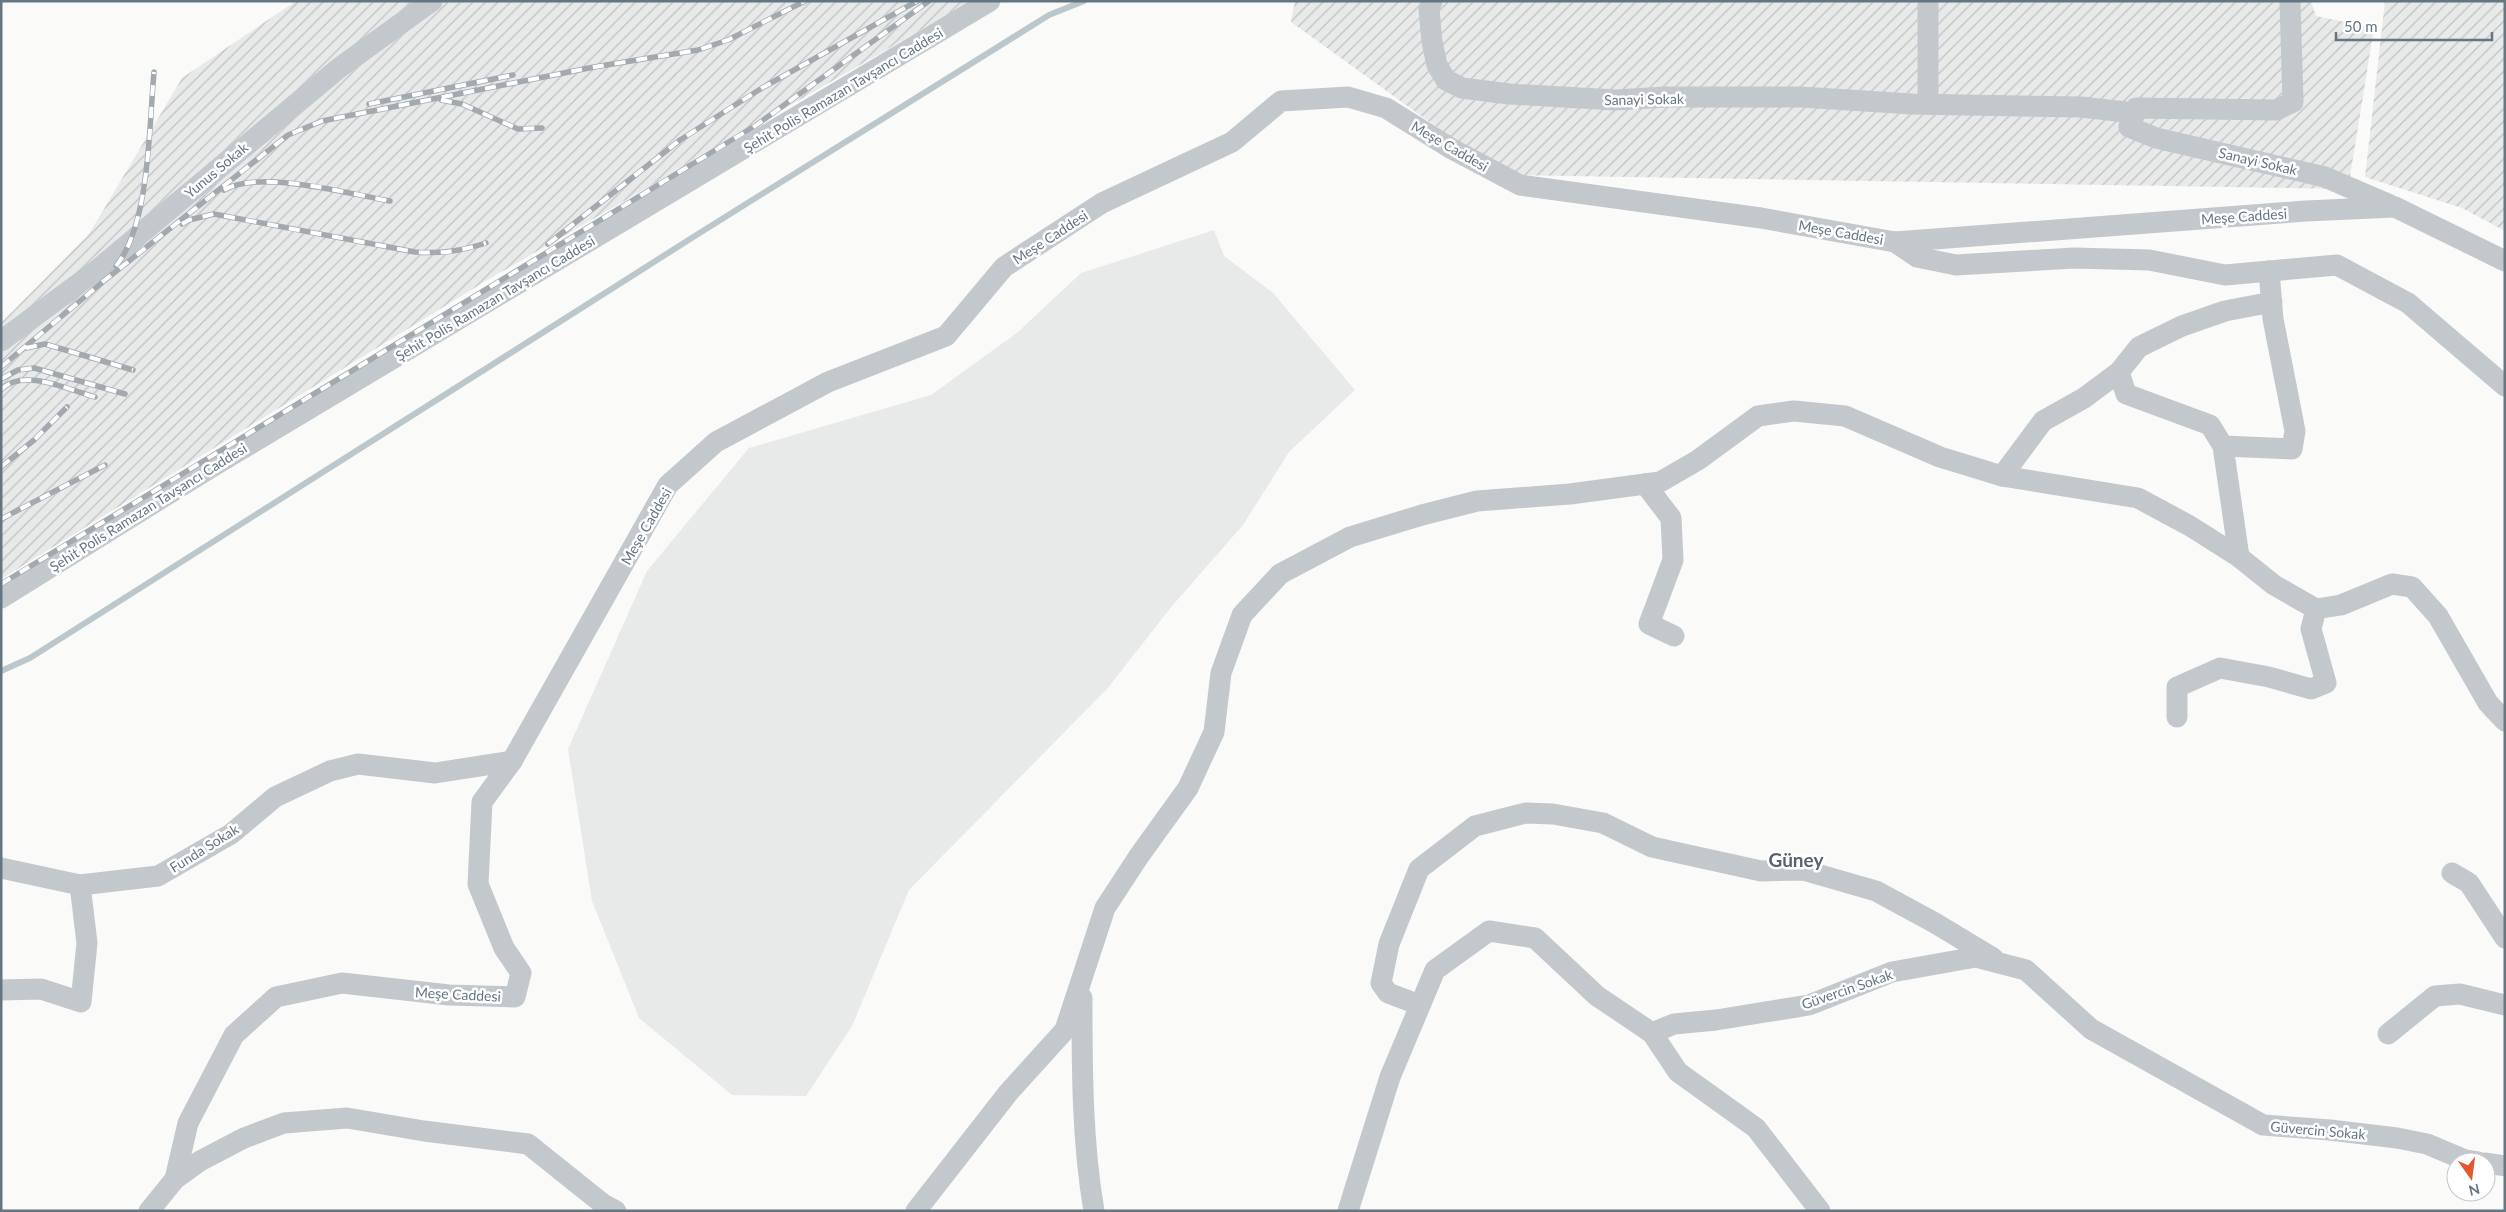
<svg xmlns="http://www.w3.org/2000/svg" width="2506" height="1212" font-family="Lato,sans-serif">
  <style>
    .built { fill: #e8e9e9 }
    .industrial { fill: url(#industrial-furrows) }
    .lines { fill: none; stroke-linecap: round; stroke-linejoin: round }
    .stream { stroke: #bbc7cb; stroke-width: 6 }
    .street { stroke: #c3c8cc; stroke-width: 21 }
    .rail-casing { stroke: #a2aab0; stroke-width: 5.5 }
    .rail { stroke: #fff; stroke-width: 4; stroke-dasharray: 11; stroke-linecap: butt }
    .labels { text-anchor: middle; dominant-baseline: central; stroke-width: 5; stroke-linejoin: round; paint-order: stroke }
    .street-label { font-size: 14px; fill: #657683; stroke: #fff }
    .district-label { font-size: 19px; font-weight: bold; fill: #57646e; stroke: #fff }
  </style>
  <defs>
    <pattern id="industrial-furrows" width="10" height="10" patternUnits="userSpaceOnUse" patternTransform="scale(1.25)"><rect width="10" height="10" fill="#e8e9e9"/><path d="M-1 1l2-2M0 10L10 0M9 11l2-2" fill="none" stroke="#c0c1c2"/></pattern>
  </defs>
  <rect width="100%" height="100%" fill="#fafaf8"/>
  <path class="built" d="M1214,230L1224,256L1273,293L1355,390L1289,452L1243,525L1172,606L1107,689L909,890L852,1026L806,1096L732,1095L639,1018L592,901L568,749L647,571L749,448L931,395L1018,332L1081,273Z"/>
  <g class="industrial">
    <path d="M296,1H971L489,279L1,579V323L89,234L182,78Z"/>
    <path d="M1295,1H2311L2316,16L2374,28L2348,189L1503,175L1291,22Z"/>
    <path d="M2385,1H2505V231L2462,208L2365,177Z"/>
  </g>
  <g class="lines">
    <path class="stream" d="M1,671L30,658L698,234L1049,15L1084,1"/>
    <g class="street">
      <path d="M1432,1L1429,9L1432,42L1437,65L1446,80L1462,88L1509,94L1615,100L1666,97H1801L1912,104L2081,107L2126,112L2133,117"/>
      <path d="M2290,1L2293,102L2276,110L2136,108L2129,127L2156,138L2325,177L2390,205"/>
      <path d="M1928,104V1"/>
      <path d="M1895,242L1917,257L1956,265L2074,258L2149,260L2225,275L2337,265L2408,303L2505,386"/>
      <path d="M2269,271L2273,319L2295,431L2292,449L2223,446L2210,425L2126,394L2119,372L2139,347L2182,326L2225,311L2272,302"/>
      <path d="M1,341L97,270L339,68L432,1"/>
      <path d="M2223,446L2239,557"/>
      <path d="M2002,476L2043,421L2084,398L2119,372"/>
      <path d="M1645,484L1671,518L1673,560L1649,624L1674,636"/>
      <path d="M1,598L210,468L990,1"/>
      <path d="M2177,717V687L2220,668L2269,677L2311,689L2326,683L2311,629L2316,609"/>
      <path d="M1,868L80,885L158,876L231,834L275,797L330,771L358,764L435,773L512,761"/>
      <path d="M2452,873L2469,883L2505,938"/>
      <path d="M1,990L41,989L81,1002L87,943L80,885"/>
      <path d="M1082,998C1082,1069 1082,1141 1094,1211"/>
      <path d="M1420,1005L1388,993L1381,983L1389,944L1419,869L1475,826L1526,813L1553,814L1603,823L1652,847L1761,871L1803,870L1876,891L1935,923L1993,958"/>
      <path d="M2388,1034L2435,996L2460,994L2505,1005"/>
      <path d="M2486,1163L2505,1166"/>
      <path d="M175,1179L200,1161L244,1138L284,1123L347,1118L424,1131L528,1144L603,1204L616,1211"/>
      <path d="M149,1211L175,1179L188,1123L234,1035L276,997L342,983L449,995L515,997L521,973L504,948L478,884L482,802L512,761L668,485L716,442L828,382L946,336L1004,267L1102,203L1232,142L1281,101L1348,97L1386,108L1452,149L1520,185L1761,218L1895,242L2306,211L2395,207L2505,261"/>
      <path d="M916,1211L1008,1093L1065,1030L1105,908L1139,856L1188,788L1214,732L1221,673L1242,615L1280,574L1350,537L1422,515L1477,501L1570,494L1660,482L1698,460L1758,416L1794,411L1845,416L1940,457L2002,476L2138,498L2190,526L2239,557L2274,585L2316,609L2341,605L2392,584L2412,587L2438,616L2488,703L2505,721"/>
      <path d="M1348,1211L1390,1077L1435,970L1489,931L1535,938L1597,996L1652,1033"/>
      <path d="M1820,1211L1756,1128L1678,1072L1652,1033L1674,1024L1716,1020L1809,1005L1892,972L1976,957L2026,970L2091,1029L2263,1125L2330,1130L2397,1138L2427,1144L2465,1160L2478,1162"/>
    </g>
    <defs>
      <g id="rail">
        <path d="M441,100L462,104L518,129L542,128"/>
        <path d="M369,104L513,75"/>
        <path d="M224,190C260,169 349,194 390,201"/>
        <path d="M182,224L189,220L214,214L415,252C441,254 461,251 486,243"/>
        <path d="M548,244L680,140L762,88L917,1"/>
        <path d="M116,266C150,224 149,126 154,72"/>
        <path d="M26,348L45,344L133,370"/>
        <path d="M1,367L105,280L288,135L322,121L594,67L698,50L728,40L805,1"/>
        <path d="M1,379L18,370L34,368L125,394"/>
        <path d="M1,390C22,367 69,390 95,397"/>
        <path d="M1,467L34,440L67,407"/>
        <path d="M1,519L105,465"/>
        <path d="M1,584L755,126L929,1"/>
      </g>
    </defs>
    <use href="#rail" class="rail-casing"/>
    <use href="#rail" class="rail"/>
  </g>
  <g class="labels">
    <g class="street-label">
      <text transform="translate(843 90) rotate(-31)">Şehit Polis Ramazan Tavşancı Caddesi</text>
      <text transform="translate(1644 99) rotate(-1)">Sanayi Sokak</text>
      <text transform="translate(1450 146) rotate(30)">Meşe Caddesi</text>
      <text transform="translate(2258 161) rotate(13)">Sanayi Sokak</text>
      <text transform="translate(216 170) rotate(-40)">Yunus Sokak</text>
      <text transform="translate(2244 216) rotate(-4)">Meşe Caddesi</text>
      <text transform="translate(1841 232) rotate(10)">Meşe Caddesi</text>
      <text transform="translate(1050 237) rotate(-33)">Meşe Caddesi</text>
      <text transform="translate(495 298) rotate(-31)">Şehit Polis Ramazan Tavşancı Caddesi</text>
      <text transform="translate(148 507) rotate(-32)">Şehit Polis Ramazan Tavşancı Caddesi</text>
      <text transform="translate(646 526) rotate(-60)">Meşe Caddesi</text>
      <text transform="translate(204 848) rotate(-32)">Funda Sokak</text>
      <text transform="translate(1847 989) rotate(-19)">Güvercin Sokak</text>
      <text transform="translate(458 994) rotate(3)">Meşe Caddesi</text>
      <text transform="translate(2318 1130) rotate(5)">Güvercin Sokak</text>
    </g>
    <g class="district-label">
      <text x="1796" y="859">Güney</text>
    </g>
  </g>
  <rect width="2506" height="1212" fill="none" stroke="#657683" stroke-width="5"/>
  <g transform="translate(2471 1177) rotate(166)"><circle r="24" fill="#ffffff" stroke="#c1c8cd"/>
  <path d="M0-4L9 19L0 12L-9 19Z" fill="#e4572e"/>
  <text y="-8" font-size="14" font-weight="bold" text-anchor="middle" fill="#657683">N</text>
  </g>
  <path d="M2336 32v8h156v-8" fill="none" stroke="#657683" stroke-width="2.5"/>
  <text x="2344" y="32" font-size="15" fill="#657683" stroke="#ffffff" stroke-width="4" paint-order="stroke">50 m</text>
</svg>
